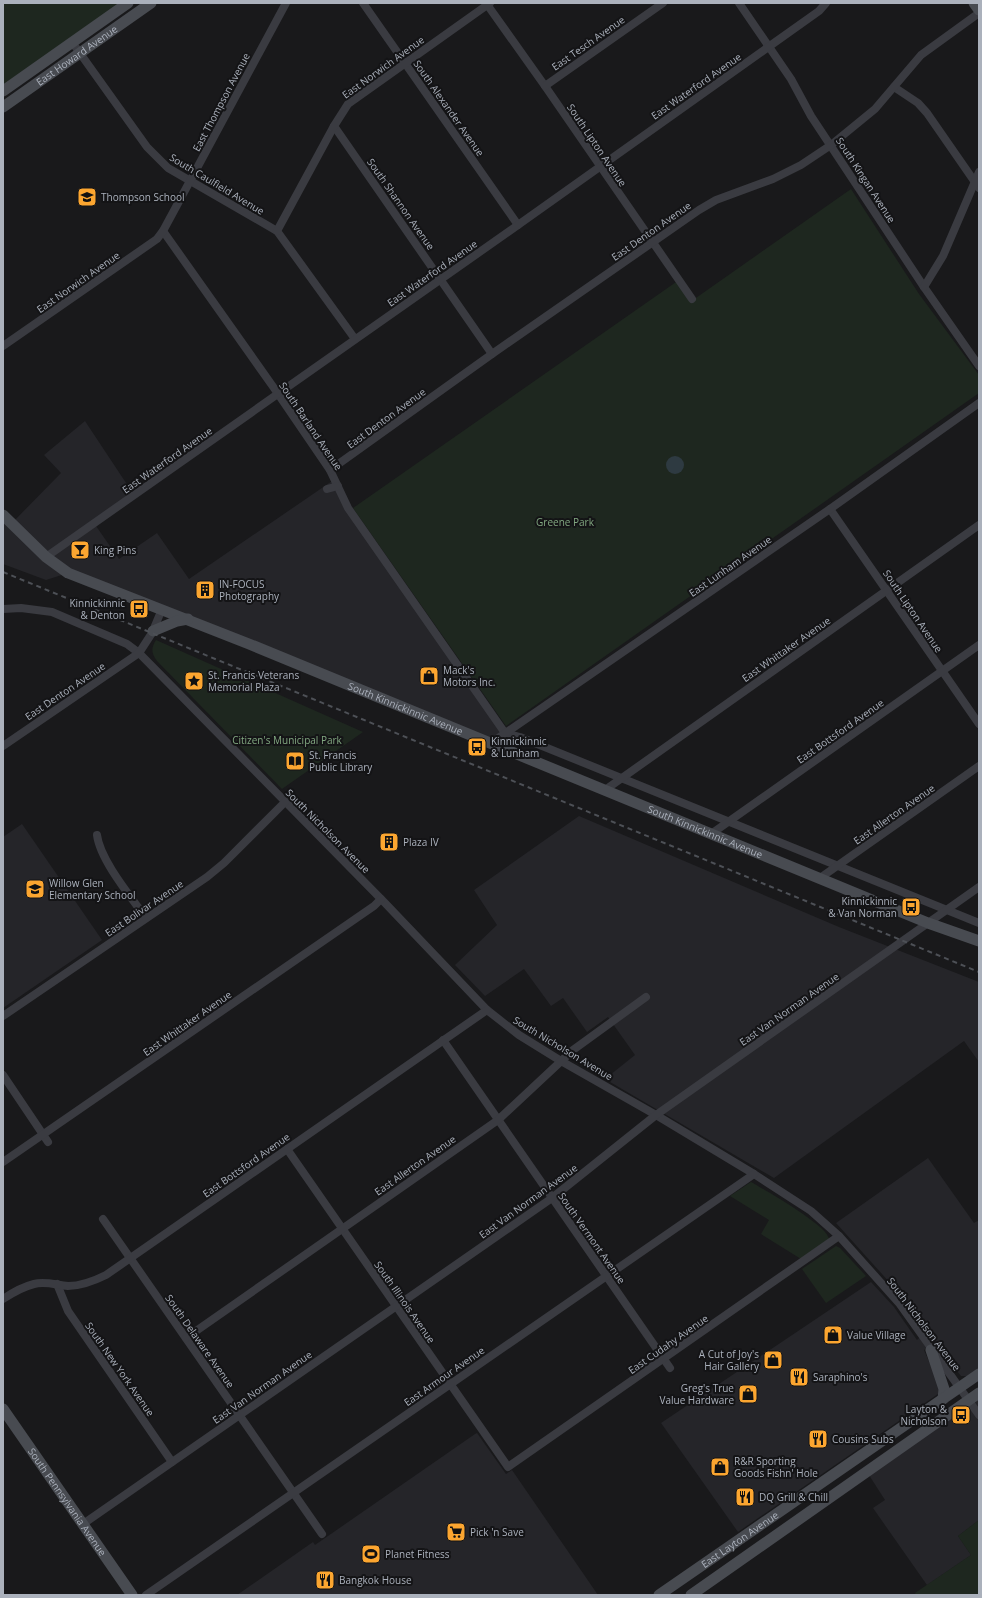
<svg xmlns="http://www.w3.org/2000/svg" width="982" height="1598" font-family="'Open Sans',sans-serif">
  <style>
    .built { fill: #252529 }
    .green { fill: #1e271f }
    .water { fill: #2e3a41 }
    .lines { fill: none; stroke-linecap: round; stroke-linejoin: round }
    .street { stroke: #3a3b41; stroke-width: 8 }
    .secondary { stroke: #484b51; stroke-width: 11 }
    .rail { stroke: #4d5056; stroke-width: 2; stroke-dasharray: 5 4; stroke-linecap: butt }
    .labels { text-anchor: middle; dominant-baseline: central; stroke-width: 4; stroke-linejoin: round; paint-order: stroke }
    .street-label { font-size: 10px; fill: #abb1bc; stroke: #141416 }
    .poi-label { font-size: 10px; fill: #abb1bc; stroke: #141416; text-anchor: start }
    .park-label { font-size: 10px; fill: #82a881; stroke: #141416 }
  </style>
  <rect width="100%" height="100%" fill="#19191b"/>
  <g class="built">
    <path d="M85,421L134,495L96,526L119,559L157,533L189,579L335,479L342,497L505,733L491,743L68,573L46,580L3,564V515L12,523L61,473L44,455Z"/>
    <path d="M579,816L839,927L979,982V1062L964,1041L774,1178L605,1079L635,1055L608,1017L587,1032L563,998L551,1006L524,969L485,996L455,965L497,925L474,890Z"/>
    <path d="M22,824L102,940L3,1008V837Z"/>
    <path d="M928,1158L974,1223L979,1220V1369L967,1376H961L934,1343L924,1350L940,1387L938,1394L738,1532L661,1423L871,1282L894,1307L917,1340L926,1332L900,1294L836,1223Z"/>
    <path d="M979,1393V1520L958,1536L971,1555L927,1585L873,1508L885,1500L867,1472Z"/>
    <path d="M477,1433L506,1474L512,1470L598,1595H237L313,1542L315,1545L475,1434Z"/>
  </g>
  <g class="green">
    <path d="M3,3H120L3,85Z"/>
    <path d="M851,189L919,294L979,375V393L506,726L353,508L679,280L693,300Z"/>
    <path d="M156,640L363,732L282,789L157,661C151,653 151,648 156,640Z"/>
    <path d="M751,1182C765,1190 828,1226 829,1239L801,1259L761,1234L769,1220L730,1196Z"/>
    <path d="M836,1246L840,1248L866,1276L826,1303L802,1269Z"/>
    <path d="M979,1520V1595H916L915,1593L971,1555L958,1536Z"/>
  </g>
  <circle class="water" cx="675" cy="465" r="9"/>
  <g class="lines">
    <g class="street">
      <path d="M363,3L518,225"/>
      <path d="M486,3L545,86L692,299"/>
      <path d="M739,3L791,79L811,116L924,287L979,366"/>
      <path d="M72,42L147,147L168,168L277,231L355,339"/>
      <path d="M545,86L663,3"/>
      <path d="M894,87L918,103L927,113L979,188"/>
      <path d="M334,126L492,354"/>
      <path d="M163,231L274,388L330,470L348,508L505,733L520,737L979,923"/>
      <path d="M277,231L334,126L348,104L490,3"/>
      <path d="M924,287L943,256L979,172"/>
      <path d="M3,346L157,239L163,231L190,181L286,3"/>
      <path d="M330,470L492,354L699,210L716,200L773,179L801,165L831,145L875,109L921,55L979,13"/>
      <path d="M327,489L338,486"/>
      <path d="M830,509L979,724"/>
      <path d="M46,557L518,225L819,11L826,3"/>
      <path d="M3,609L21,608L52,612L127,644L139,653L385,903L487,1010L519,1035L561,1061L656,1115L754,1174L811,1211L839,1236L899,1303L979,1415"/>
      <path d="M491,743L830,509L979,403"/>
      <path d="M3,746L139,653L152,633L162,609"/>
      <path d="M605,790L979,525"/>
      <path d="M711,834L979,645"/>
      <path d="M97,835C100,860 131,897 146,918"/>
      <path d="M820,878L979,766"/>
      <path d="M3,1016L207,877L224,863L285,802"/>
      <path d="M443,1040L670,1368"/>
      <path d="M3,1075L48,1142"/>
      <path d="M287,1149L508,1467L839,1236"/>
      <path d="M3,1162L374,906L381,899"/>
      <path d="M103,1219L322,1534"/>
      <path d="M57,1284L68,1311L172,1462"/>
      <path d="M3,1299C12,1293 22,1287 34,1284C45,1281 56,1285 68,1286C82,1286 94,1281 106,1275L487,1010"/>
      <path d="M186,1338L498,1120L573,1050L646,997"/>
      <path d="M83,1524L552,1198L656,1115L979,887"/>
      <path d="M146,1595L754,1174"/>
    </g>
    <g class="secondary">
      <path d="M974,3L979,10"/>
      <path d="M3,91L128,3"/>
      <path id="s1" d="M3,107L151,3"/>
      <path id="s2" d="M3,515L46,557L68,573L249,644L928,923L979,941"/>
      <path d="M153,631L177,621L188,619"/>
      <path d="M931,1350L944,1389L943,1399"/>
      <path id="s3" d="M3,1409L132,1595"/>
      <path id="s4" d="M659,1595L979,1374"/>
      <path d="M691,1595L979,1393"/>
    </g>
    <path class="rail" d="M3,572L979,972"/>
  </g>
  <defs>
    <symbol id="school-square" viewBox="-11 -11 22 22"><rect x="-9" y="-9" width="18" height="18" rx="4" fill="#fca630" stroke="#141416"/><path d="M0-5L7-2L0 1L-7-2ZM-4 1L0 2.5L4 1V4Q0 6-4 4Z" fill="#111"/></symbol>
    <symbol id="bar-square" viewBox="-11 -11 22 22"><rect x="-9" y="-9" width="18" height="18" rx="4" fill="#fca630" stroke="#141416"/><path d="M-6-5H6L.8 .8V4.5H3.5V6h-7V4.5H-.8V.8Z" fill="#111"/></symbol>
    <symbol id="building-square" viewBox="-11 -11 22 22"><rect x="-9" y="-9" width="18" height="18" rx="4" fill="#fca630" stroke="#141416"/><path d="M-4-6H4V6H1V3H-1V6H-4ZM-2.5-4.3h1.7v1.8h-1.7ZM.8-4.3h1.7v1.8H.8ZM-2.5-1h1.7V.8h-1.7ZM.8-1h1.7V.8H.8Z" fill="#111"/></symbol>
    <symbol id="bus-square" viewBox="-11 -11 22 22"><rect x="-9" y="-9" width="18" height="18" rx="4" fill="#fca630" stroke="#141416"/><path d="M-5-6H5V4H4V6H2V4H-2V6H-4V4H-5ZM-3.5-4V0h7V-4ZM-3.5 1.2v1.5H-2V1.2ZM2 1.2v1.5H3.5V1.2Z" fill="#111"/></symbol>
    <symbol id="shop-square" viewBox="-11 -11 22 22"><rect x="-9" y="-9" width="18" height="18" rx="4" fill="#fca630" stroke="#141416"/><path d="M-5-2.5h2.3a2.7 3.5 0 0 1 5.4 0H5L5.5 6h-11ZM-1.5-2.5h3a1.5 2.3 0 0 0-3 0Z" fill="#111"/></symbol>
    <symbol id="sight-square" viewBox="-11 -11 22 22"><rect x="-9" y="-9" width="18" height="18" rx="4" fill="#fca630" stroke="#141416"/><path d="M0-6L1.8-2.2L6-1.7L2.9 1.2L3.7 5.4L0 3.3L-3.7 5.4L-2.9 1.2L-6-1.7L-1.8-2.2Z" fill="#111"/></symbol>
    <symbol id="library-square" viewBox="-11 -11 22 22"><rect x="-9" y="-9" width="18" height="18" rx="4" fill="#fca630" stroke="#141416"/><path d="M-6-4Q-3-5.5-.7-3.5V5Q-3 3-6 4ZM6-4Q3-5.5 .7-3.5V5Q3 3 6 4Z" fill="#111"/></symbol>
    <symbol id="restaurant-square" viewBox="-11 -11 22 22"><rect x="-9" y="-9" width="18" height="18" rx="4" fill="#fca630" stroke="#141416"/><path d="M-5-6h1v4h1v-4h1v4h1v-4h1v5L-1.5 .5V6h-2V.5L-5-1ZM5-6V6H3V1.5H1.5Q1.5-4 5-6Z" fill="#111"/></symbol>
    <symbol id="supermarket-square" viewBox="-11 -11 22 22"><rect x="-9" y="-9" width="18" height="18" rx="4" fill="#fca630" stroke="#141416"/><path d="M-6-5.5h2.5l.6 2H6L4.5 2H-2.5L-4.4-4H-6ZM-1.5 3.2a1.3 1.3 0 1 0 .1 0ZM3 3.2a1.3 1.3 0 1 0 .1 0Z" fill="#111"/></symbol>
    <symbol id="stadium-square" viewBox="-11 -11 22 22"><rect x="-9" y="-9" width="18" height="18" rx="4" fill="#fca630" stroke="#141416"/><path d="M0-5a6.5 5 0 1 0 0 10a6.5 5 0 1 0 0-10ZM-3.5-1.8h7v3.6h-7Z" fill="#111"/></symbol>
  </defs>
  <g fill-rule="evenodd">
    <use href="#school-square" x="76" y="186" width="22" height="22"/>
    <use href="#bar-square" x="69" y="539" width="22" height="22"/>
    <use href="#building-square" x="194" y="579" width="22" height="22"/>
    <use href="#bus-square" x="128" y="598" width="22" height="22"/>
    <use href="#shop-square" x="418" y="665" width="22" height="22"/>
    <use href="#sight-square" x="183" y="670" width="22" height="22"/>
    <use href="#bus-square" x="466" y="736" width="22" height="22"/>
    <use href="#library-square" x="284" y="750" width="22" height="22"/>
    <use href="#building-square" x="378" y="831" width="22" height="22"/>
    <use href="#school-square" x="24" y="878" width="22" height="22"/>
    <use href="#bus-square" x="900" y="896" width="22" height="22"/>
    <use href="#shop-square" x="822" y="1324" width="22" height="22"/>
    <use href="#shop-square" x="762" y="1349" width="22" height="22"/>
    <use href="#restaurant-square" x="788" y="1366" width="22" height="22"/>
    <use href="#shop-square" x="737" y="1383" width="22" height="22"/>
    <use href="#bus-square" x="950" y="1404" width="22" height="22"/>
    <use href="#restaurant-square" x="807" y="1428" width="22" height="22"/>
    <use href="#shop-square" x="709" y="1456" width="22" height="22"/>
    <use href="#restaurant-square" x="734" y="1486" width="22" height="22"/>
    <use href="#supermarket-square" x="445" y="1521" width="22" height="22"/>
    <use href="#stadium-square" x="360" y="1543" width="22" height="22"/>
    <use href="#restaurant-square" x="314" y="1569" width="22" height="22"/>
  </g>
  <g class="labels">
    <g class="street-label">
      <text transform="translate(588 43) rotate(-35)">East Tesch Avenue</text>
      <text stroke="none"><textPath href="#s1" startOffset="90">East Howard Avenue</textPath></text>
      <text transform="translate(383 67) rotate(-36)">East Norwich Avenue</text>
      <text transform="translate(696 86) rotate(-35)">East Waterford Avenue</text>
      <text transform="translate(221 102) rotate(-62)">East Thompson Avenue</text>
      <text transform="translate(449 108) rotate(55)">South Alexander Avenue</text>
      <text transform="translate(597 145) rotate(56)">South Lipton Avenue</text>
      <text transform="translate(866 180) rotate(57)">South Kingan Avenue</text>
      <text transform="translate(217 184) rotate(31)">South Caulfield Avenue</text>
      <text transform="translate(401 204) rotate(55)">South Shannon Avenue</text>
      <text transform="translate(651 231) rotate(-35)">East Denton Avenue</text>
      <text transform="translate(432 273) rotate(-35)">East Waterford Avenue</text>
      <text transform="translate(78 282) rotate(-35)">East Norwich Avenue</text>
      <text transform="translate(386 418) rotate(-36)">East Denton Avenue</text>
      <text transform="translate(311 426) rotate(56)">South Barland Avenue</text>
      <text transform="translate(167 460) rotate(-35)">East Waterford Avenue</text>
      <text transform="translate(730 566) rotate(-35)">East Lunham Avenue</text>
      <text transform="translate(913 611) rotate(56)">South Lipton Avenue</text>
      <text transform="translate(786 649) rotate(-35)">East Whittaker Avenue</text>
      <text transform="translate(65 691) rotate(-34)">East Denton Avenue</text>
      <text stroke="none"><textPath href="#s2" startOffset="451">South Kinnickinnic Avenue</textPath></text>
      <text transform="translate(840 731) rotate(-35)">East Bottsford Avenue</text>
      <text transform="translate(894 814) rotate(-35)">East Allerton Avenue</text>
      <text transform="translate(328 831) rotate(45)">South Nicholson Avenue</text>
      <text stroke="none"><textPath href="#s2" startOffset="775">South Kinnickinnic Avenue</textPath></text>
      <text transform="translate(144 908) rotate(-34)">East Bolivar Avenue</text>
      <text transform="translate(789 1009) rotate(-35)">East Van Norman Avenue</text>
      <text transform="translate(187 1023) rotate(-35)">East Whittaker Avenue</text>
      <text transform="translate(563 1048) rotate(31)">South Nicholson Avenue</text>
      <text transform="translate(246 1165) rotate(-35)">East Bottsford Avenue</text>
      <text transform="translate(415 1165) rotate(-35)">East Allerton Avenue</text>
      <text transform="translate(528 1201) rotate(-36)">East Van Norman Avenue</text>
      <text transform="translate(592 1238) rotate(55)">South Vermont Avenue</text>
      <text transform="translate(405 1302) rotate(55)">South Illinois Avenue</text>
      <text transform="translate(924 1324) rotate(53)">South Nicholson Avenue</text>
      <text transform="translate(200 1341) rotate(55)">South Delaware Avenue</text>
      <text transform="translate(668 1344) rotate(-35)">East Cudahy Avenue</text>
      <text transform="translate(120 1369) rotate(55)">South New York Avenue</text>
      <text transform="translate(444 1376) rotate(-35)">East Armour Avenue</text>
      <text transform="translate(262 1387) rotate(-35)">East Van Norman Avenue</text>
      <text stroke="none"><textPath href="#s3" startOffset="113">South Pennsylvania Avenue</textPath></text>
      <text stroke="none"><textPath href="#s4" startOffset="98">East Layton Avenue</textPath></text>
    </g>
    <g class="poi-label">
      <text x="101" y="197">Thompson School</text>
      <text x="94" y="550">King Pins</text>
      <text x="219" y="584">IN-FOCUS<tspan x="219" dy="12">Photography</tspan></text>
      <text x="125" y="603" text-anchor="end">Kinnickinnic<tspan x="125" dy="12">&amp; Denton</tspan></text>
      <text x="443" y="670">Mack's<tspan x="443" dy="12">Motors Inc.</tspan></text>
      <text x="208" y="675">St. Francis Veterans<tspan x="208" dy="12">Memorial Plaza</tspan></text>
      <text x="491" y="741">Kinnickinnic<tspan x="491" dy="12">&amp; Lunham</tspan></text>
      <text x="309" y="755">St. Francis<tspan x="309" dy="12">Public Library</tspan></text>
      <text x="403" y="842">Plaza IV</text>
      <text x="49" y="883">Willow Glen<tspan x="49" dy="12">Elementary School</tspan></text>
      <text x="897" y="901" text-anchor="end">Kinnickinnic<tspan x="897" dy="12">&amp; Van Norman</tspan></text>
      <text x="847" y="1335">Value Village</text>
      <text x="759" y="1354" text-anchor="end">A Cut of Joy's<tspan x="759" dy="12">Hair Gallery</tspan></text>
      <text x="813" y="1377">Saraphino's</text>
      <text x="734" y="1388" text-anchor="end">Greg's True<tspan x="734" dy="12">Value Hardware</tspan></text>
      <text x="947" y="1409" text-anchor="end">Layton &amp;<tspan x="947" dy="12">Nicholson</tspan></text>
      <text x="832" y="1439">Cousins Subs</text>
      <text x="734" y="1461">R&amp;R Sporting<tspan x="734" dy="12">Goods Fishn' Hole</tspan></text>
      <text x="759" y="1497">DQ Grill &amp; Chill</text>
      <text x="470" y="1532">Pick 'n Save</text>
      <text x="385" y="1554">Planet Fitness</text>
      <text x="339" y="1580">Bangkok House</text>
    </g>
    <g class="park-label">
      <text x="565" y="522">Greene Park</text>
      <text x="287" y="740">Citizen's Municipal Park</text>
    </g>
  </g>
  <rect width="982" height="1598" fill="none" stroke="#abb1bc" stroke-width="8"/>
</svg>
